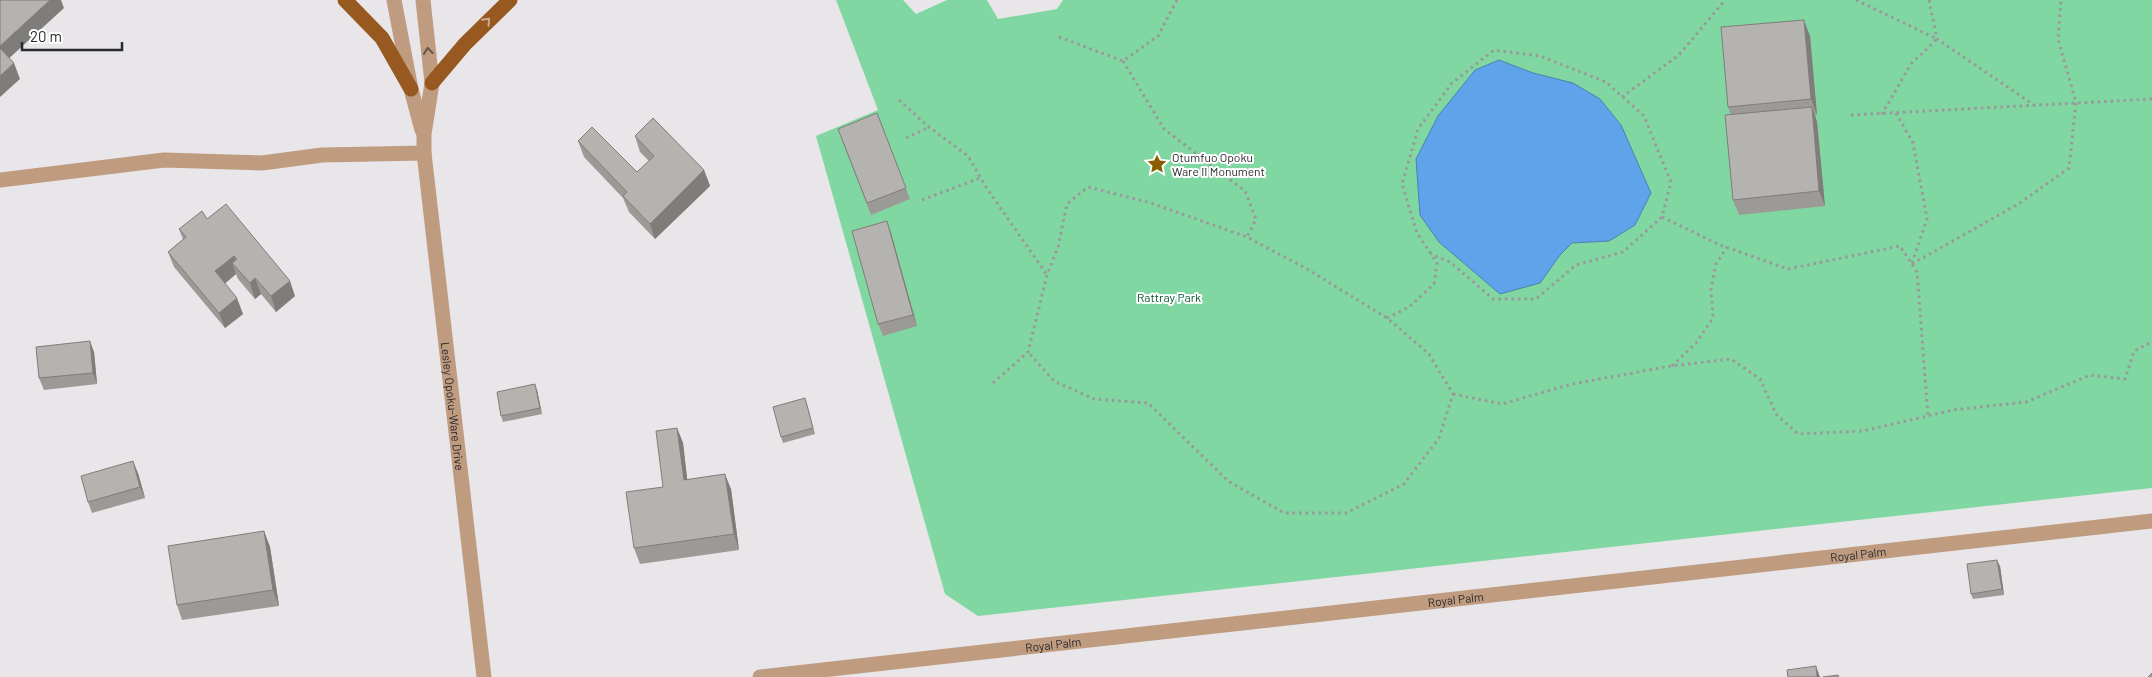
<svg xmlns="http://www.w3.org/2000/svg" width="2152" height="677" font-family="Barlow,sans-serif">
  <style>
    .green { fill: #81d7a1 }
    .water { fill: #5fa3ea; stroke: #4f7fb1 }
    .lines { fill: none; stroke-linecap: round; stroke-linejoin: round }
    .path { stroke: #9a989b; stroke-width: 3; stroke-dasharray: 2.5 4; stroke-linecap: butt }
    .minor { stroke: #bf9b80; stroke-width: 15 }
    .major { stroke: #975920; stroke-width: 15 }
    .wall { fill: #9c9a96 }
    .shaded-wall { fill: #7f7d7a }
    .building { fill: #b5b3af; stroke: #7f7d7a }
    .oneway { stroke: #cbac90 }
    .oneway2 { stroke: #66574e }
    .labels { text-anchor: middle; dominant-baseline: central; stroke-width: 4; stroke-linejoin: round; paint-order: stroke }
    .poi-label { font-size: 12px; fill: #2b2a2c; stroke: #fff; text-anchor: start }
    .park-label { font-size: 12px; fill: #05542f; stroke: #fff }
    .street-label { font-size: 12px; fill: #2b2a2c; stroke: #fff }
  </style>
  <rect width="100%" height="100%" fill="#e9e6ea"/>
  <path class="green" d="M836,0H903L916,14L947,0H987L998,19L1057,9L1063,0H2152V488L978,616L945,594L816,136L878,110Z"/>
  <path class="water" d="M1499,60L1533,73L1573,83L1600,99L1621,125L1651,193L1635,225L1609,241L1572,243L1560,255L1540,283L1500,294L1439,242L1420,215L1416,159L1438,116L1475,70Z"/>
  <g class="lines">
    <g class="path">
      <path d="M1856,0L1937,39L1911,64L1882,114"/>
      <path d="M1929,0L1937,39L2034,105"/>
      <path d="M1059,37L1123,61L1158,36L1177,0"/>
      <path d="M1123,61L1164,129L1245,191L1256,219L1247,237"/>
      <path d="M1622,97L1679,55L1725,0"/>
      <path d="M899,100L929,127L968,156L986,187L1047,275"/>
      <path d="M1896,113L1913,143L1927,219L1912,263"/>
      <path d="M1851,115L2152,99"/>
      <path d="M906,138L929,127"/>
      <path d="M922,200L980,178"/>
      <path d="M1662,217L1720,245L1788,269L1900,246L1917,272L1928,416"/>
      <path d="M1912,264L2020,203L2069,168L2076,102L2058,39L2061,0"/>
      <path d="M1387,318L1409,307L1434,284L1437,263L1417,233L1402,184L1418,129L1452,83L1494,50L1540,56L1606,82L1644,116L1671,182L1662,217L1623,252L1576,265L1536,299H1493L1450,262L1431,254"/>
      <path d="M1672,366L1696,343L1713,318L1711,289L1716,264L1727,247"/>
      <path d="M993,383L1028,352L1047,275L1058,247L1067,204L1088,187L1151,203L1247,237L1307,269L1387,318L1429,354L1453,394L1439,438L1404,484L1346,513H1284L1228,481L1148,403L1094,399L1054,381L1028,352"/>
      <path d="M1453,394L1502,404L1572,384L1671,366L1731,359L1760,379L1776,414L1798,434L1863,431L1953,410L2026,402L2090,375L2125,379L2134,351L2152,342"/>
    </g>
    <g class="minor">
      <path d="M394,0L411,89L422,130"/>
      <path id="s1" d="M423,0L432,83L424,134V153L484,677"/>
      <path d="M0,180L164,160L262,163L322,155L424,153"/>
      <path id="s2" d="M760,677L2152,521"/>
    </g>
    <g class="major">
      <path d="M345,0L382,38L411,89"/>
      <path d="M432,83L465,44L510,0"/>
    </g>
  </g>
  <g class="wall">
    <path d="M1810,36L1817,115H1815L1817,122L1825,206L1739,215L1733,200L1731,115L1728,107Z"/>
    <path d="M877,113L910,199L871,215L842,140Z"/>
    <path d="M635,136L704,170L710,186L655,239L629,212L623,198L584,157L578,141L637,172L649,161L640,152Z"/>
    <path d="M207,219L295,296L276,312L261,294L255,299L238,279L236,274L225,283L243,314L225,328L174,267L168,252L183,239L179,229Z"/>
    <path d="M887,221L891,233L917,326L883,336L878,324Z"/>
    <path d="M94,352L97,384L44,390L39,378Z"/>
    <path d="M537,390L542,414L503,422L501,416Z"/>
    <path d="M807,404L815,434L783,443L781,437Z"/>
    <path d="M677,428L683,443L687,479L731,489L739,550L640,564L634,548L663,487Z"/>
    <path d="M138,473L145,498L92,513L88,502Z"/>
    <path d="M264,531L270,547L279,606L182,620L177,605Z"/>
    <path d="M2000,566L2004,595L1973,599L1971,594Z"/>
  </g>
  <g class="shaded-wall">
    <path d="M50,0H61L64,8L5,62L0,50V46Z"/>
    <path d="M1804,20L1810,36L1817,115L1811,99Z"/>
    <path d="M14,63L20,79L0,97V76Z"/>
    <path d="M1812,107L1817,122L1825,206L1819,191Z"/>
    <path d="M704,170L710,186L655,239L650,224Z"/>
    <path d="M887,221L891,233L917,326L913,315Z"/>
    <path d="M234,256L239,271L232,263L236,274L221,287L215,271Z"/>
    <path d="M255,278L261,294L255,299L250,283Z"/>
    <path d="M290,281L295,296L276,312L271,296Z"/>
    <path d="M237,298L243,314L225,328L219,313Z"/>
    <path d="M90,341L94,352L97,384L93,373Z"/>
    <path d="M535,384L537,390L542,414L540,408Z"/>
    <path d="M677,428L683,443L689,495L684,480Z"/>
    <path d="M133,461L138,473L145,498L140,487Z"/>
    <path d="M725,474L731,489L739,550L734,534Z"/>
    <path d="M264,531L270,547L279,606L273,590Z"/>
    <path d="M1997,560L2000,566L2004,595L2002,589Z"/>
    <path d="M1816,666L1820,677H1817Z"/>
  </g>
  <g class="building">
    <path d="M0,0H50L0,46Z"/>
    <path d="M1804,20L1811,99L1728,107L1721,27Z"/>
    <path d="M0,48L14,63L0,76Z"/>
    <path d="M1812,107L1819,191L1733,200L1725,115Z"/>
    <path d="M877,113L906,188L867,203L838,129Z"/>
    <path d="M653,118L704,170L650,224L623,196L627,192L578,141L592,127L637,172L654,156L635,136Z"/>
    <path d="M226,204L290,281L271,296L255,278L250,283L232,263L237,259L234,256L215,271L237,298L219,313L168,252L186,237L179,229L202,211L207,219Z"/>
    <path d="M887,221L913,315L878,324L852,231Z"/>
    <path d="M90,341L93,373L39,378L36,347Z"/>
    <path d="M535,384L540,408L501,416L497,392Z"/>
    <path d="M805,398L813,428L781,437L773,407Z"/>
    <path d="M677,428L684,480L725,474L734,534L634,548L626,492L663,487L656,431Z"/>
    <path d="M133,461L140,487L88,502L81,476Z"/>
    <path d="M264,531L273,590L177,605L168,546Z"/>
    <path d="M1997,560L2002,589L1971,594L1967,564Z"/>
    <path d="M1816,666L1817,677H1788L1787,670Z"/>
    <path d="M2152,673V677H2148Z"/>
    <path d="M1838,675L1839,677H1823Z"/>
  </g>
  <defs><path id="oneway-chevron" d="M-2-3.5L2.5 0L-2 3.5" fill="none" stroke-width="1.6" stroke-linecap="round" stroke-linejoin="round" transform="scale(1.25)"/></defs>
  <use class="oneway" href="#oneway-chevron" transform="translate(487 21) rotate(-47)"/>
  <use class="oneway2" href="#oneway-chevron" transform="translate(428 51) rotate(-96)"/>
  <defs>
    <symbol id="sight-bare" viewBox="-9 -9 18 18"><path d="M0-6L1.8-2.2L6-1.7L2.9 1.2L3.7 5.4L0 3.3L-3.7 5.4L-2.9 1.2L-6-1.7L-1.8-2.2Z" fill="#895d00" stroke="#fff" stroke-width="2.5" paint-order="stroke"/></symbol>
  </defs>
  <g fill-rule="evenodd">
    <use href="#sight-bare" x="1143" y="150" width="28" height="28"/>
  </g>
  <g class="labels">
    <g class="poi-label">
      <text x="1172" y="157">Otumfuo Opoku<tspan x="1172" dy="14">Ware II Monument</tspan></text>
    </g>
    <g class="park-label">
      <text x="1169" y="297">Rattray Park</text>
    </g>
    <g class="street-label">
      <text stroke="none"><textPath href="#s1" startOffset="409">Lesley Opoku-Ware Drive</textPath></text>
      <text stroke="none"><textPath href="#s2" startOffset="1105">Royal Palm</textPath></text>
      <text stroke="none"><textPath href="#s2" startOffset="700">Royal Palm</textPath></text>
      <text stroke="none"><textPath href="#s2" startOffset="295">Royal Palm</textPath></text>
    </g>
  </g>
  <path d="M22 42v8h100v-8" fill="none" stroke="#2b2a2c" stroke-width="2.5"/>
  <text x="30" y="42" font-size="15" fill="#2b2a2c" stroke="#ffffff" stroke-width="4" paint-order="stroke">20 m</text>
</svg>
